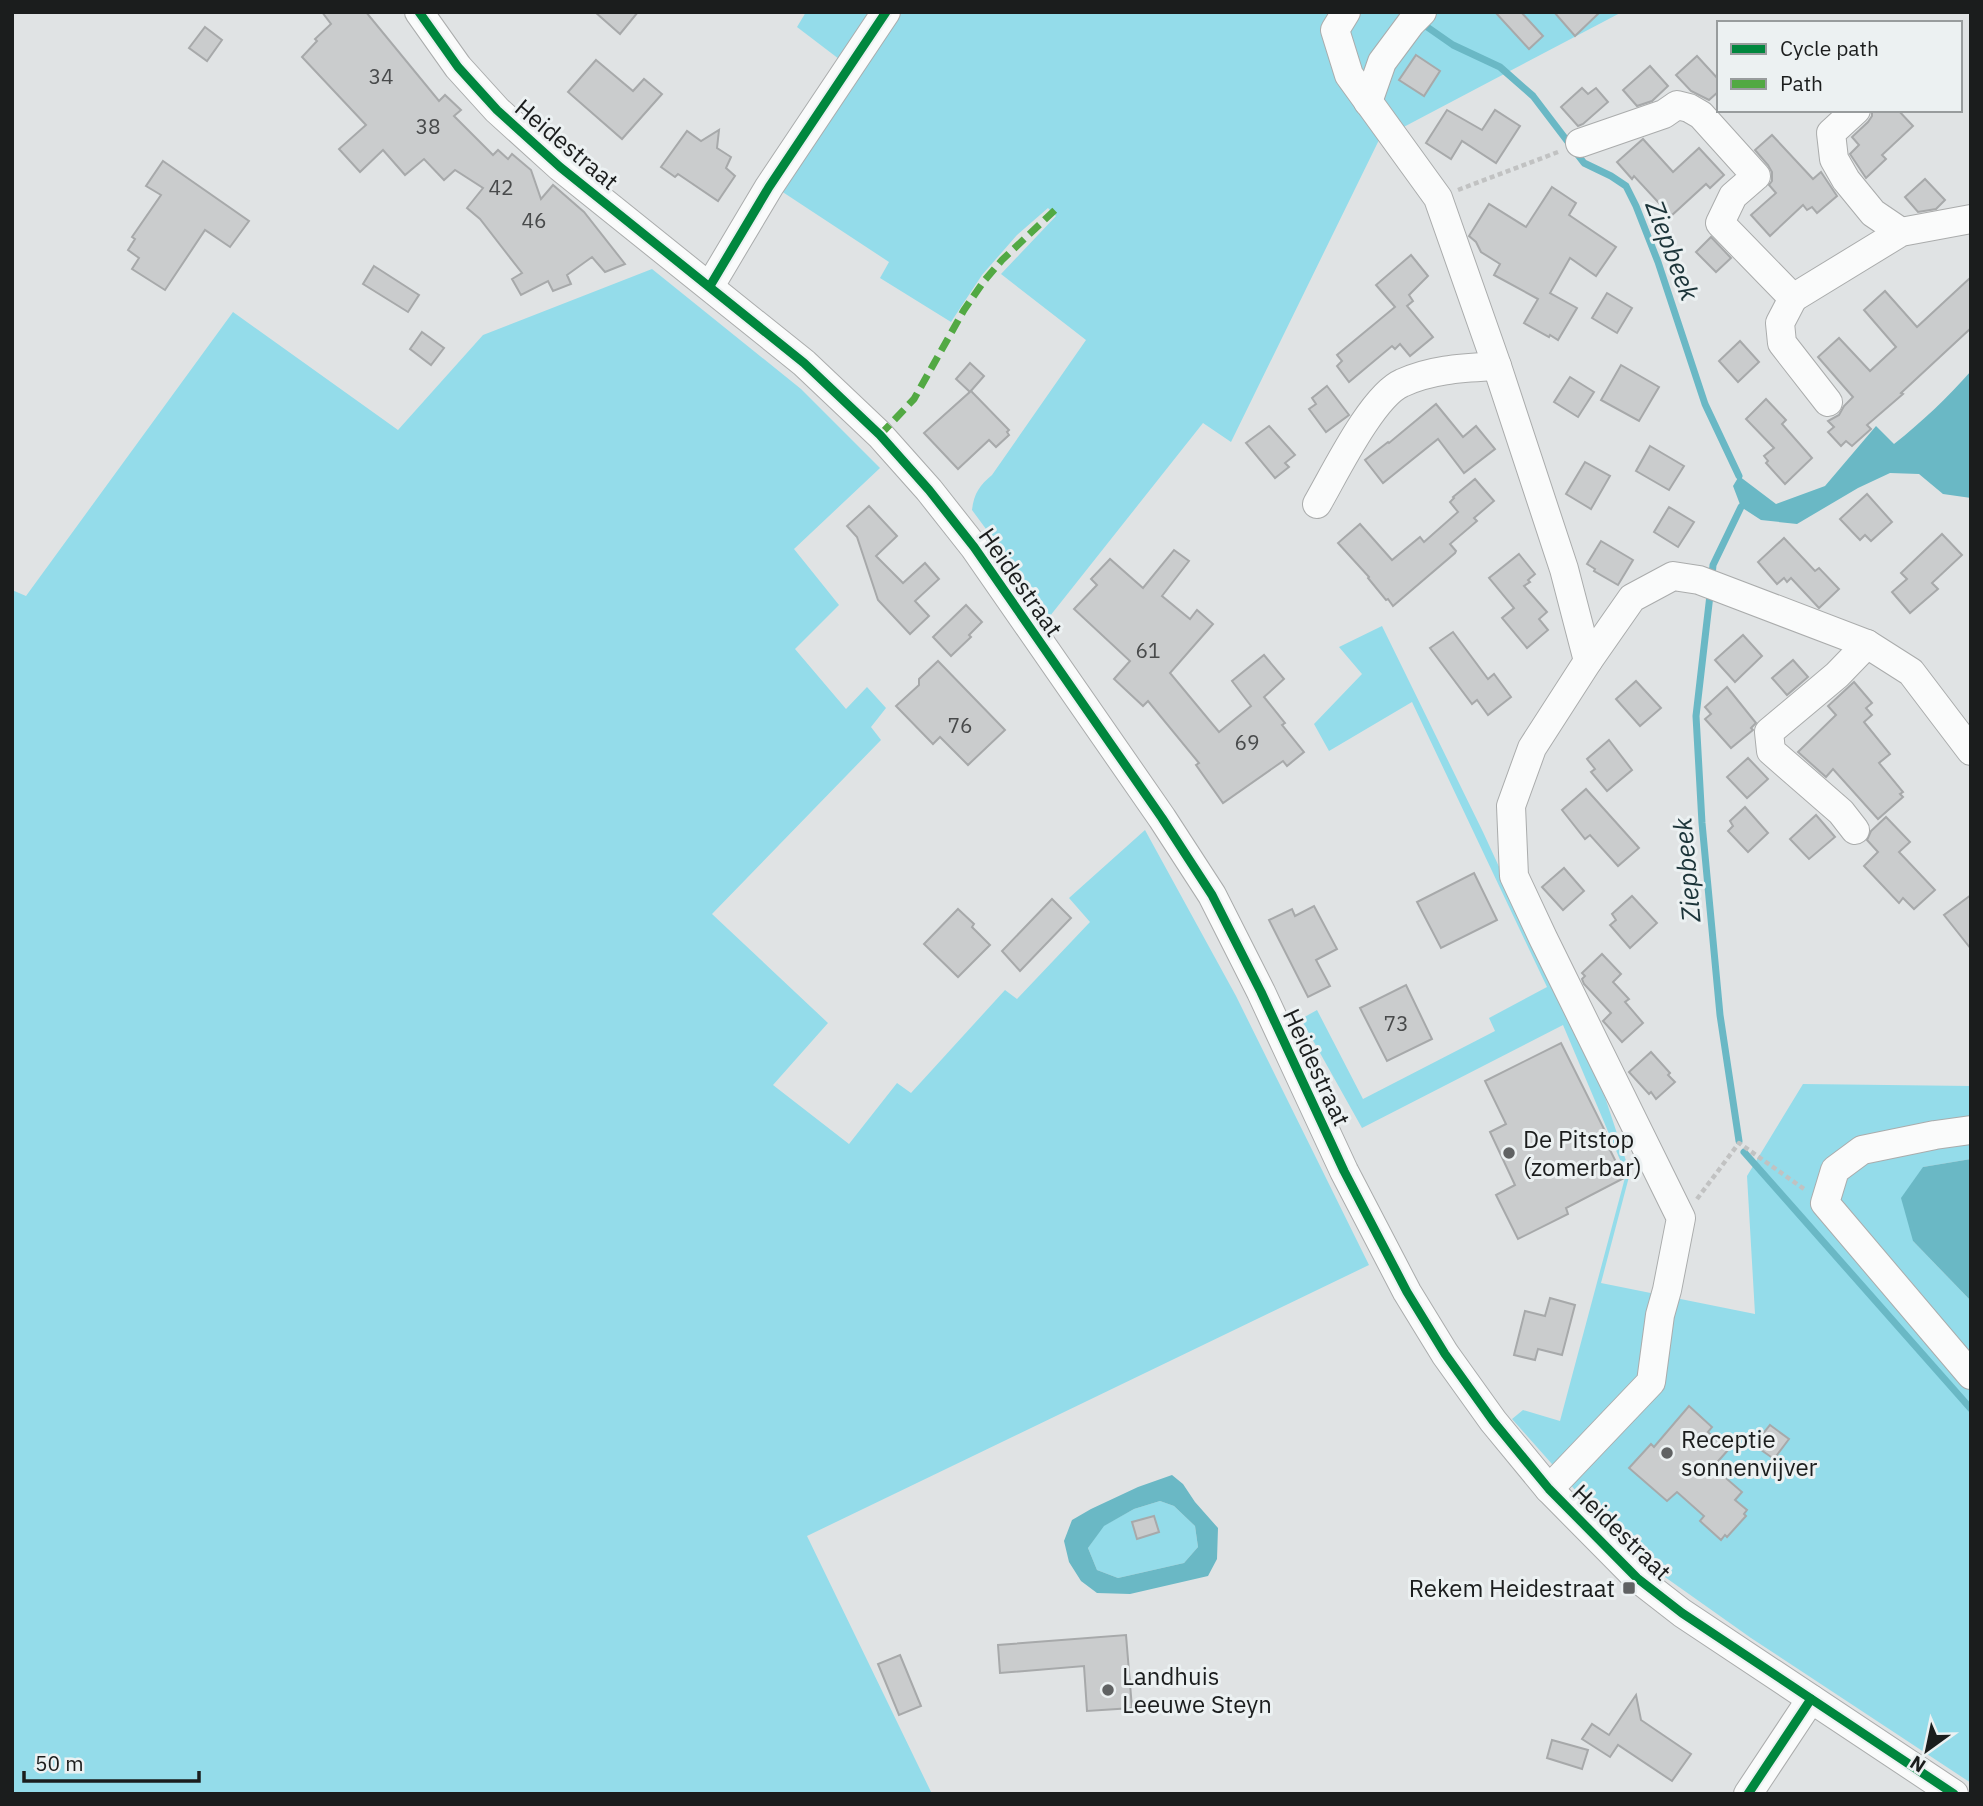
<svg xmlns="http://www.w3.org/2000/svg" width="1983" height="1806" font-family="'IBM Plex Sans',sans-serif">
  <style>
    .green { fill: #94dcea }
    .water { fill: #6ab8c5; fill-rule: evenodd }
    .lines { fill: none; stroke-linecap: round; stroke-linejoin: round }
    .stream { stroke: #6ab8c5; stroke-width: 7 }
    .building { fill: #cacccd; stroke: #a7a9aa; stroke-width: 2 }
    .minor-casing { stroke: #aaacac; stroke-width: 30 }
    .path { stroke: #c1c2c2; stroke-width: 4.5; stroke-dasharray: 5 3.5; stroke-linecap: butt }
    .minor { stroke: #fafbfb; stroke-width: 28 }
    .quiet { stroke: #52a943; stroke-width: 7; stroke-dasharray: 14 7; stroke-linecap: butt }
    .cycleway-casing { stroke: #ecf1f2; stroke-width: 13 }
    .cycleway { stroke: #00873e; stroke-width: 9 }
    .poi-dot { fill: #606263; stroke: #ecf1f2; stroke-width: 2.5 }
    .labels { text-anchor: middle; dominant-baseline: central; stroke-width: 6; stroke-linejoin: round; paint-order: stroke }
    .number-label { font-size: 21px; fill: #484a4b }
    .street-label { font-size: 24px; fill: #1b1d1d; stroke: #ecf1f2 }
    .poi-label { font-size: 24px; fill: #1b1d1d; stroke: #ecf1f2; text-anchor: start }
    .water-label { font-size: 26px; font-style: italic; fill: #1c3439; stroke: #ecf1f2 }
  </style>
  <rect width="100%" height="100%" fill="#e0e3e4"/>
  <g class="green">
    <path d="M806,12H872L839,59L797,27Z"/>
    <path d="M892,12H1622L1379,140L1231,442L1203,423L1050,616L972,510C974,493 980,485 992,475L1086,340L1001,274L1056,216L1048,208L1017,235L982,275L951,322L880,278L889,262L775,187Z"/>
    <path d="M652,269L801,389L880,468L794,549L839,605L795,649L846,709L867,687L886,708L871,727L881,740L712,914L828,1023L773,1085L849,1144L897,1083L911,1093L1005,990L1017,999L1090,922L1069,898L1145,830L1236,996L1369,1265L807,1536L932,1794H12V590L26,596L233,312L398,430L483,335Z"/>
    <path d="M1382,626L1483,832L1605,1097L1630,1173L1601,1283L1755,1314L1747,1176L1803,1084L1971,1086V1159L1923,1167L1913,1241L1971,1301V1783L1751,1638L1631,1553L1512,1419L1523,1410L1560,1421L1626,1174L1563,1025L1362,1128L1301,1019L1317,1010L1363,1099L1495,1031L1489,1018L1547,987L1412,702L1329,751L1314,724L1362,674L1339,647Z"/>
    <path d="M1160,1501L1174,1506L1195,1526L1198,1547L1184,1563L1118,1578L1097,1570L1088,1548L1103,1526L1134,1509Z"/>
  </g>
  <g class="water">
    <path d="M1971,371V498L1943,494L1919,474L1890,473L1858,488L1797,524L1761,520L1741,507L1733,486L1739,476L1776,504L1825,486L1876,426L1894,444C1922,422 1947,398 1971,371Z"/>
    <path d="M1971,1159V1301L1913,1241L1901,1198L1923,1167Z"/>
    <path d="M1172,1475L1183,1484L1195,1502L1218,1528L1217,1559L1208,1576L1130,1594L1097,1593L1081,1581L1069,1562L1064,1541L1072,1520L1091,1509L1138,1487ZM1160,1501L1174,1506L1195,1526L1198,1547L1184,1563L1118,1578L1097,1570L1088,1548L1104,1526L1134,1509Z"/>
  </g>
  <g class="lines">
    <g class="stream">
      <path d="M1420,22L1453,45L1500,67L1533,96L1584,163L1611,176L1626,186L1636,206L1658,262L1705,404L1739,476"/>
      <path d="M1712,576L1713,565L1741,507"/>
      <path d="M1710,595L1696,716L1702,823L1720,1015L1739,1141"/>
      <path d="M1744,1152L1971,1409"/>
    </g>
  </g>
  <g class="building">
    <path d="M322,12H366L439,101L445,95L461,110L454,116L493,155L498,150L508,159L512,154L531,170L541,199L553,185L584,212L625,264L605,272L592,257L567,275L571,284L553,291L548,281L521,295L512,279L522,273L480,219L467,208L483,188L455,170L444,180L424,159L405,175L383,150L360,172L339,149L366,125L302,57L317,41L315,39L331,24Z"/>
    <path d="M595,12H638L620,34Z"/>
    <path d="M1495,12H1521L1543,36L1529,49Z"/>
    <path d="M1554,12H1600L1575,36Z"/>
    <path d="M205,27L222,40L207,61L189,48Z"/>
    <path d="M1416,55L1440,71L1424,96L1399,80Z"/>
    <path d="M1697,56L1719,80V91L1709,100L1691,91L1676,75Z"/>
    <path d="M596,60L633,91L644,79L662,94L622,139L568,92Z"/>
    <path d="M1650,66L1668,86L1652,101L1637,106L1623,90Z"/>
    <path d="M1582,88L1588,94L1596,88L1608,102L1583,124L1578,126L1561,107Z"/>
    <path d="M1447,110L1482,130L1495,110L1520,126L1496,163L1462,141L1451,159L1426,143Z"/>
    <path d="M1872,110H1898L1913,126L1882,155L1886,159L1866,178L1850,154L1859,145L1852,137L1868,122L1872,116Z"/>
    <path d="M719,130L717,148L731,157L726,168L735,176L718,201L678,174L675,177L661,167L687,131L701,141Z"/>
    <path d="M1772,135L1813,179L1821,172L1837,196L1817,213L1812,207L1807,210L1803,205L1770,236L1751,215L1776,193L1769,185L1772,181V172L1768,165L1755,150Z"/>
    <path d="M1643,139L1673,172L1699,148L1724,175L1710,188L1706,184L1671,216L1634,176L1632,179L1617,162Z"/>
    <path d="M163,161L249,221L230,247L205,230L165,290L132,269L139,258L128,250L135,239L132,237L161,195L146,186Z"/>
    <path d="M1925,179L1945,200L1936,209L1918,212L1905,197Z"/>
    <path d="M1552,187L1576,203L1569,215L1616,247L1596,276L1570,258L1550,293L1577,308L1558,340L1550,335L1549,337L1524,323L1538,299L1494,275L1500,264L1481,252L1476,242L1469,236L1489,204L1526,227Z"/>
    <path d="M1711,237L1731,258L1716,272L1696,252Z"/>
    <path d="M1411,255L1428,276L1409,295L1413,301L1407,306L1433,337L1410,356L1400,344L1395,349L1392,346L1349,382L1337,366L1342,361L1337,355L1395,307L1376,285Z"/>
    <path d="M374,266L419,295L408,312L363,284Z"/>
    <path d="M1971,277V328L1901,393L1903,394L1867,425L1871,429L1852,446L1846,441L1841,446L1828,432L1834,427L1828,421L1839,415L1844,406L1853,397L1818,357L1839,338L1870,371L1896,347L1864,310L1885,291L1917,327Z"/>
    <path d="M1607,293L1632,308L1617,333L1592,318Z"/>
    <path d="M422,332L444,348L431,365L410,349Z"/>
    <path d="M1740,341L1759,362L1738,382L1719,361Z"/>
    <path d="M970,363L984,376L970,392L956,379Z"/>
    <path d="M1621,365L1659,387L1639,421L1601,400Z"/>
    <path d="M1570,377L1594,392L1578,417L1554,402Z"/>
    <path d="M1327,386L1349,415L1326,432L1309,409L1316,404L1312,398Z"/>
    <path d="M971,391L1009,430L1007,432L1009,435L996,447L989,440L958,469L924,433Z"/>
    <path d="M1766,399L1786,420L1782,424L1812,458L1785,484L1766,463L1768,461L1764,456L1774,448L1746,419Z"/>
    <path d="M1436,404L1463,437L1476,426L1495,449L1464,473L1438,439L1383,483L1365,460L1388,442L1389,443Z"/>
    <path d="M1269,426L1295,455L1285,463L1289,467L1275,478L1246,443Z"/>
    <path d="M1650,446L1684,466L1669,490L1636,471Z"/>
    <path d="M1585,462L1610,476L1591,509L1566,494Z"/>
    <path d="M1475,479L1494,501L1474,518L1477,521L1450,544L1456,551L1455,553L1393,606L1388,599L1386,600L1368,578L1369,577L1338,543L1360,524L1392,560L1420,537L1424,542L1458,512L1450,502L1454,498L1453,497Z"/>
    <path d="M1867,494L1892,522L1871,541L1865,535L1860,540L1840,519Z"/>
    <path d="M869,506L897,536L876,556L903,583L925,563L939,579L915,601L929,616L910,634L878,600L857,537L847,526Z"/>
    <path d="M1669,507L1694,522L1678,547L1654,532Z"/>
    <path d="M1942,534L1962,555L1932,583L1938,589L1910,613L1892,592L1907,579L1901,573Z"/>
    <path d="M1784,538L1815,571L1819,568L1839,589L1819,608L1791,578L1787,582L1784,578L1777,584L1758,562Z"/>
    <path d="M1601,541L1633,560L1618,585L1594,571L1595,569L1587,564Z"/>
    <path d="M1174,550L1189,561L1162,596L1190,619L1197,610L1213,624L1170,673L1219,732L1251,706L1232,681L1264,655L1284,679L1264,697L1285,723L1282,725L1304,752L1287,766L1283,761L1223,803L1196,765L1199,763L1148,701L1143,706L1114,679L1130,661L1074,609L1097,585L1091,579L1110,559L1143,588Z"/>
    <path d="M1519,554L1535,574L1528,580L1530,582L1524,586L1547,612L1539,619L1548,630L1527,648L1502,618L1514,608L1489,578Z"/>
    <path d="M966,605L982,622L969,635L971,637L951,656L933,637Z"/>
    <path d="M1453,632L1488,679L1494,674L1511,697L1488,715L1477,700L1472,704L1430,648Z"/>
    <path d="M1743,635L1762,656L1735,682L1715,660Z"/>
    <path d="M1793,660L1808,677L1787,695L1772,678Z"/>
    <path d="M938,661L1005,730L968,765L940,737L933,744L896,706L919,685V679Z"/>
    <path d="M1636,681L1661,708L1640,726L1616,699Z"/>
    <path d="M1854,682L1872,703L1866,708L1872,715L1864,722L1890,754L1879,763L1903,792L1900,794L1903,797L1878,819L1833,769L1826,777L1798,752L1836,715L1828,706Z"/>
    <path d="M1727,687L1756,723L1751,728L1753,730L1731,748L1705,719L1711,714L1705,707Z"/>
    <path d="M1609,740L1632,770L1607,791L1591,772L1595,769L1587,759Z"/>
    <path d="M1748,758L1768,779L1747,798L1727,777Z"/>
    <path d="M1586,789L1639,848L1618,866L1590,835L1585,839L1562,810Z"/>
    <path d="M1745,807L1768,833L1748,852L1728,831L1733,826L1730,821Z"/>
    <path d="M1816,815L1835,837L1809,859L1790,839Z"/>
    <path d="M1886,817L1910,842L1899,852L1935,890L1914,909L1903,898L1899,903L1864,866L1878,852L1867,840L1871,831Z"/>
    <path d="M1564,868L1584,891L1563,910L1542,887Z"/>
    <path d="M1474,873L1497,920L1441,948L1417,902Z"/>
    <path d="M1971,895V949L1944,915Z"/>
    <path d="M1632,896L1657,923L1630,948L1610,925L1616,920L1612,914Z"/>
    <path d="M1052,899L1071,918L1020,971L1002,951Z"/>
    <path d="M1314,906L1337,949L1316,960L1330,986L1308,997L1269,920L1292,909L1295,916Z"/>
    <path d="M958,909L974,924L972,927L990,945L958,977L924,944Z"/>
    <path d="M1602,954L1621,974L1613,982L1629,999L1625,1002L1643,1023L1622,1042L1603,1021L1611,1013L1584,984L1582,979L1585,976L1582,973Z"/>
    <path d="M1406,985L1432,1039L1387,1061L1360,1008Z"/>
    <path d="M1561,1043L1609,1139L1606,1142L1624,1178L1566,1208L1568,1214L1518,1239L1496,1195L1515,1185L1490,1132L1506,1124L1485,1081Z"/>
    <path d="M1651,1052L1670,1073L1668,1075L1675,1082L1656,1099L1651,1092L1649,1094L1629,1072Z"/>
    <path d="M1550,1298L1575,1305L1562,1355L1538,1349L1535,1360L1514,1355L1525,1311L1545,1316Z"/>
    <path d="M1689,1406L1712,1427L1708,1432L1728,1450L1713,1467L1742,1492L1735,1500L1747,1510L1744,1514L1746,1516L1727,1537L1725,1535L1721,1540L1700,1521L1704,1516L1677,1492L1667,1501L1629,1468L1651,1444L1654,1447Z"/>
    <path d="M1770,1425L1789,1439L1774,1459L1754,1445Z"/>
    <path d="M1154,1516L1159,1532L1137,1539L1132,1522Z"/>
    <path d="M1126,1635L1132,1708L1087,1711L1084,1666L1000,1673L998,1645Z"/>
    <path d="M900,1655L921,1706L899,1715L878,1664Z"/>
    <path d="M1636,1695L1641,1720L1691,1754L1672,1781L1618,1745L1610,1757L1582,1739L1592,1724L1609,1735Z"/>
    <path d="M1552,1740L1588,1750L1582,1769L1547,1758Z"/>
  </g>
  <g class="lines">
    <defs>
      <g id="minor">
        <path d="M419,12L458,67L497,110L560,167L804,363L880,435L929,490L974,547L1162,818L1212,895L1261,992L1344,1171L1407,1292L1445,1354L1493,1421L1549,1489L1637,1578L1682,1613L1954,1794"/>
        <path d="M1346,12L1335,30L1349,75L1438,198L1497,366L1564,569L1588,661"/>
        <path d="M1368,102L1382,62L1411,23L1422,12"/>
        <path d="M1856,110L1831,133L1834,159L1846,180L1873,213L1901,232"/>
        <path d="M1580,143L1664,114L1677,105L1689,108L1701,115L1756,176L1733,196L1720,223L1793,298L1901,232L1971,219"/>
        <path d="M710,286L769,187L886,12"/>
        <path d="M1793,298L1780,323L1782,343L1828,402"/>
        <path d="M1317,504C1334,475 1372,396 1402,383C1432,369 1464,368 1497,366"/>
        <path d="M1855,830L1841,812L1771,751L1769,732L1837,675L1867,644"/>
        <path d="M1971,1130L1935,1135L1862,1150L1835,1170L1825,1203L1971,1375"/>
        <path d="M1549,1489L1651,1382L1660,1315L1667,1290L1681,1218L1543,938L1514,876L1511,806L1532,748L1588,661L1632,598L1673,576L1699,580L1867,644L1911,672L1971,751"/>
        <path d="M1748,1794L1811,1699"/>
      </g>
    </defs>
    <use href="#minor" class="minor-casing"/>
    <g class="path">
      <path d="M1458,190L1558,152"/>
      <path d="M1697,1199L1739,1143L1804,1189"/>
    </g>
    <use href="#minor" class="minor"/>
    <path class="quiet" d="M880,435L914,399L964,310L984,281L1002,260L1056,209"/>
    <defs>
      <g id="cycleway">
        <path d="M419,12L458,67L497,110L560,167L804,363L880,435L929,490L974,547L1162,818L1212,895L1261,992L1344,1171L1407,1292L1445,1354L1493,1421L1549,1489L1637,1578L1682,1613L1954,1794"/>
        <path d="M710,286L769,187L886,12"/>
        <path d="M1748,1794L1811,1699"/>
      </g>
    </defs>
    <use href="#cycleway" class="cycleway-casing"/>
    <use href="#cycleway" class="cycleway"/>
  </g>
  <g class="poi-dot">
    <circle cx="1509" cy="1153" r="7"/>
    <circle cx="1667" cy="1453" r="7"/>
    <rect x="1622" y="1581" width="14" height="14" rx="3.5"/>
    <circle cx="1108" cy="1690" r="7"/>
  </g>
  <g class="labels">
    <g class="number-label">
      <text x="381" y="76">34</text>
      <text x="428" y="126">38</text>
      <text x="501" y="187">42</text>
      <text x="534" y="220">46</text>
      <text x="1148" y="650">61</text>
      <text x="960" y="725">76</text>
      <text x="1247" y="742">69</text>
      <text x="1396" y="1023">73</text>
    </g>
    <g class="street-label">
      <text transform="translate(567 144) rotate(40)">Heidestraat</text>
      <text transform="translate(1021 582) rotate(55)">Heidestraat</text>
      <text transform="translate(1317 1067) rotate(65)">Heidestraat</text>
      <text transform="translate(1622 1532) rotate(44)">Heidestraat</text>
    </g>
    <g class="poi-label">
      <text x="1523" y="1139">De Pitstop<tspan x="1523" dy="28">(zomerbar)</tspan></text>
      <text x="1681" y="1439">Receptie<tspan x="1681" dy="28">sonnenvijver</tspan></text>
      <text x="1615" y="1588" text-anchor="end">Rekem Heidestraat</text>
      <text x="1122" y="1676">Landhuis<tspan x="1122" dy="28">Leeuwe Steyn</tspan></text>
    </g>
    <g class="water-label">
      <text transform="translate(1673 250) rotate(69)">Ziepbeek</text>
      <text transform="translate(1686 870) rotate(-95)">Ziepbeek</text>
    </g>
  </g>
  <rect width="1983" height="1806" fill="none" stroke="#1b1d1d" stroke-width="28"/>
  <rect x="1717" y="21" width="245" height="91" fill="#ecf1f2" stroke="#989c9d" stroke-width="2"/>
  <rect x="1731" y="44" width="35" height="10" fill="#00873e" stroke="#989c9d" stroke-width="2"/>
  <text x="1780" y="56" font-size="21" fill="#1b1d1d">Cycle path</text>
  <rect x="1731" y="79" width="35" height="10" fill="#52a943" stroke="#989c9d" stroke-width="2"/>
  <text x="1780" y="91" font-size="21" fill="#1b1d1d">Path</text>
  <g transform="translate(1927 1750) rotate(213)" stroke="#ecf1f2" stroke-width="5" paint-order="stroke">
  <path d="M0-5L12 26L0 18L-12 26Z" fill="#1b1d1d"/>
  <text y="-10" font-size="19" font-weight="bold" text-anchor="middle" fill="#1b1d1d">N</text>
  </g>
  <path d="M24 1771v10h175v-10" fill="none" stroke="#1b1d1d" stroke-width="3.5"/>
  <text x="35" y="1771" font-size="21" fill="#1b1d1d" stroke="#ecf1f2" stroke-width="5" paint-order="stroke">50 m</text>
</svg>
